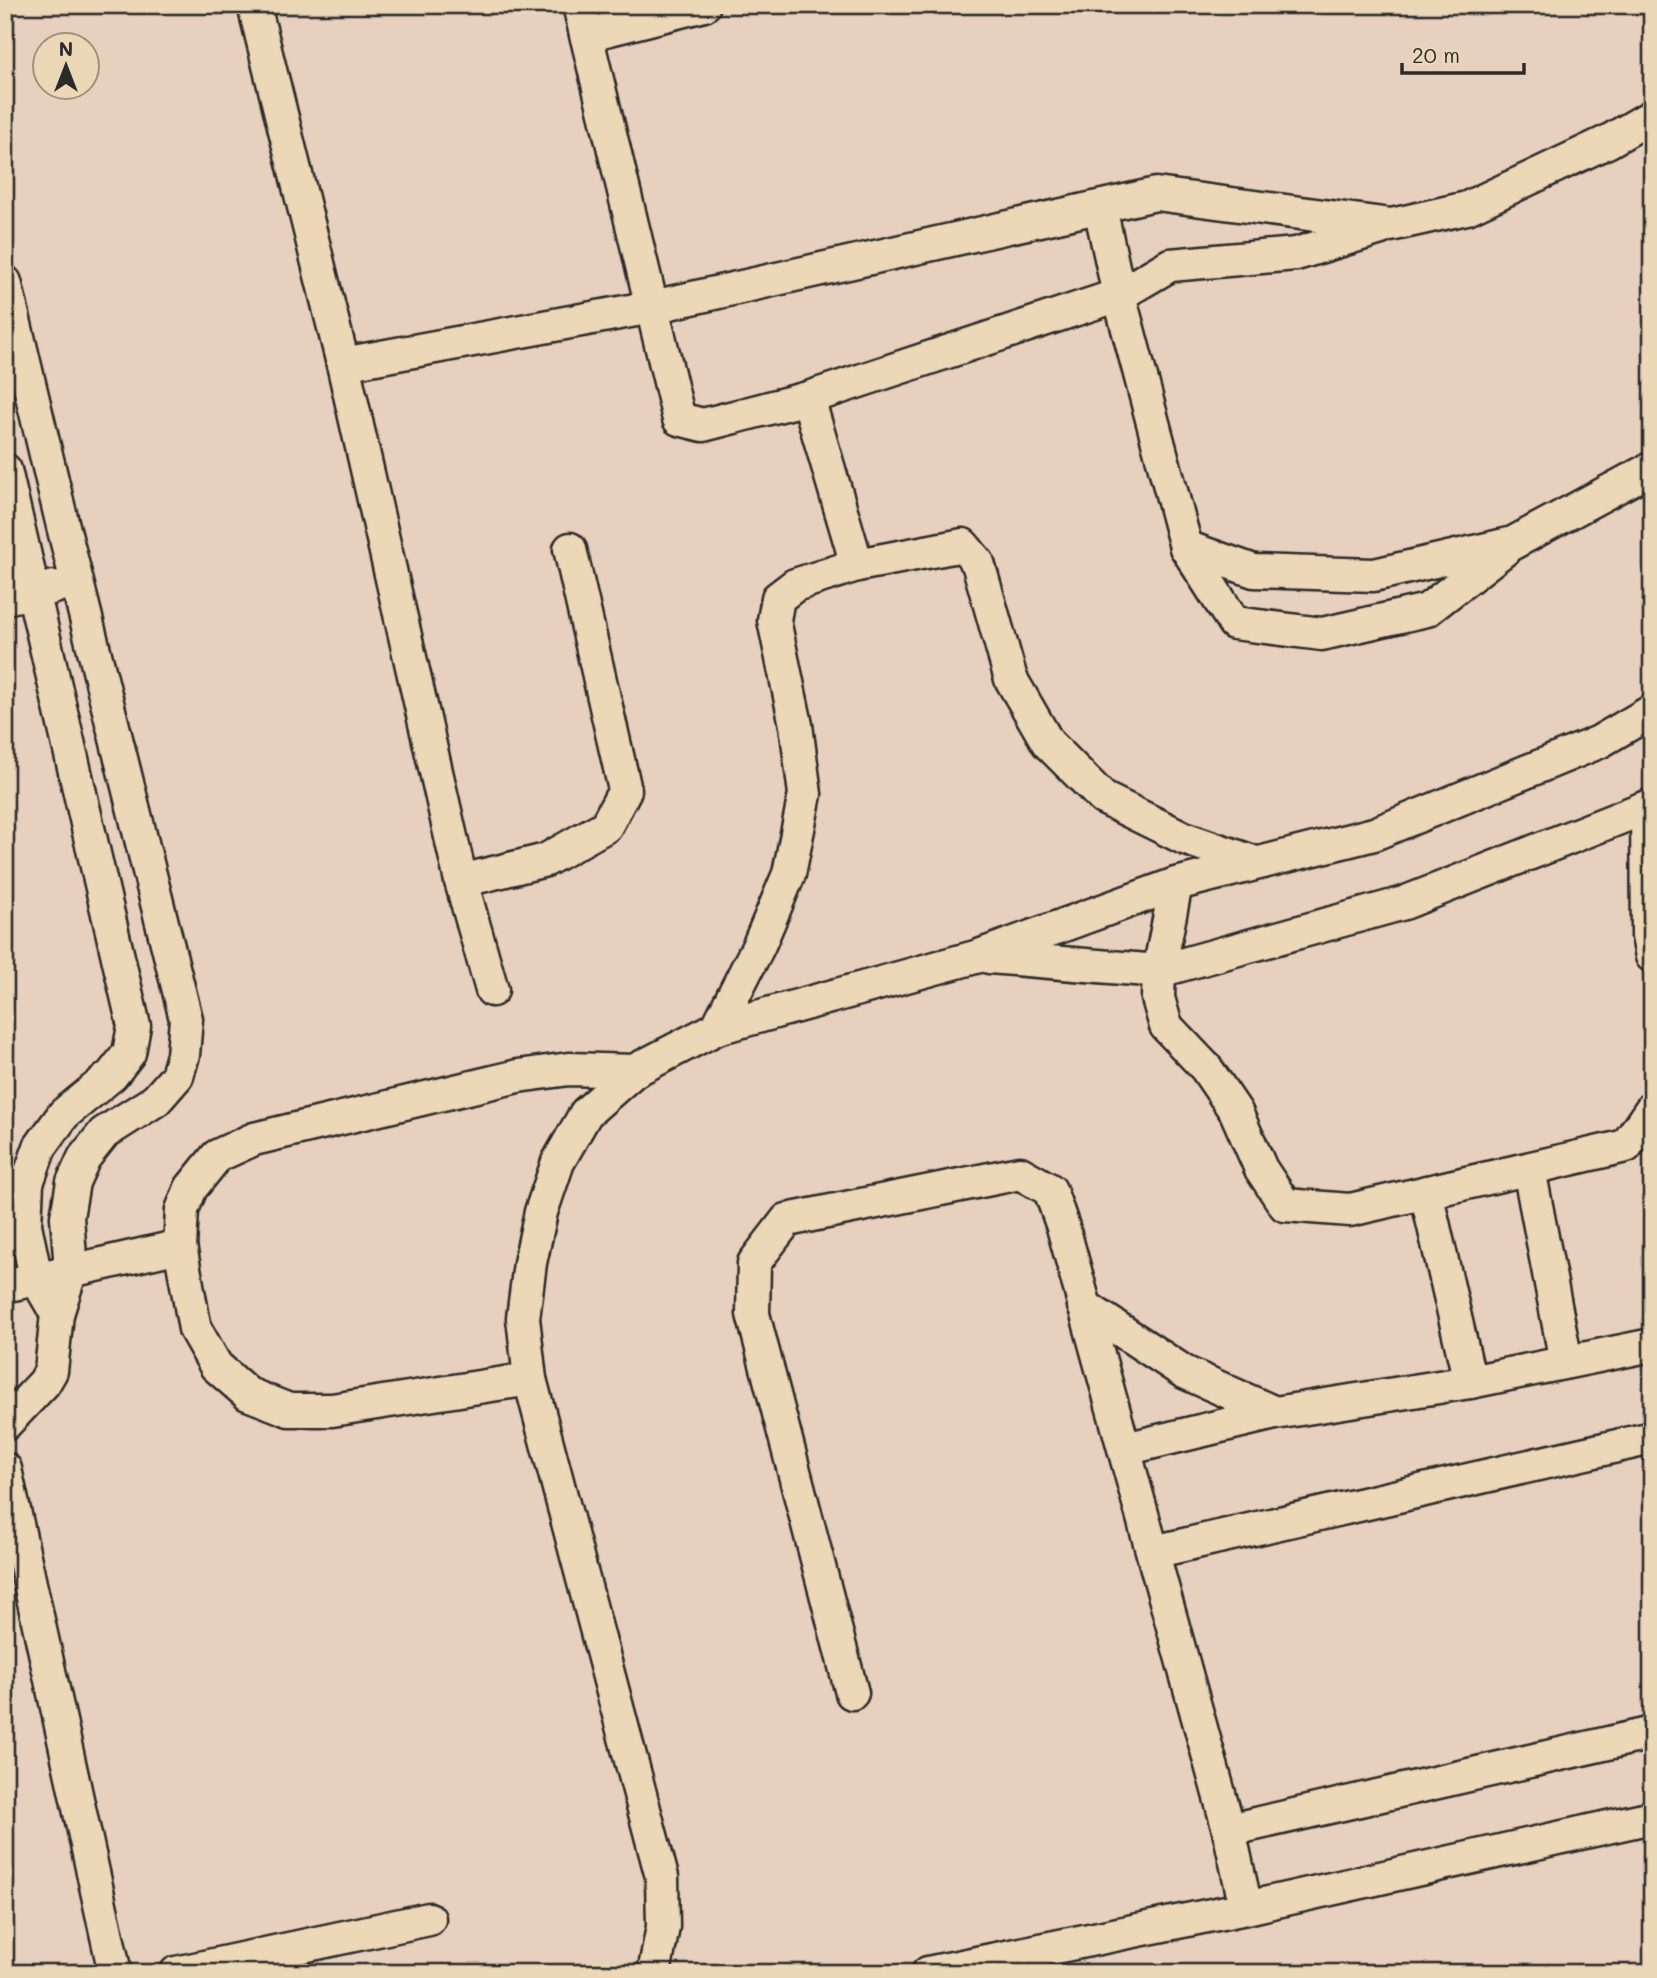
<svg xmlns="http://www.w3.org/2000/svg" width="1657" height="1978" font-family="Mali,sans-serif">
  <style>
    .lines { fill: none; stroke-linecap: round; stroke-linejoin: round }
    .street-casing { stroke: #2b2b2b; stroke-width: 37 }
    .street { stroke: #ecd7b6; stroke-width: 32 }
  </style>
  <rect width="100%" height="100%" fill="#e8d0be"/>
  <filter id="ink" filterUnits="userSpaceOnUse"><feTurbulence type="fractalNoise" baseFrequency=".0143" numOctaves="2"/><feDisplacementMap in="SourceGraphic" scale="14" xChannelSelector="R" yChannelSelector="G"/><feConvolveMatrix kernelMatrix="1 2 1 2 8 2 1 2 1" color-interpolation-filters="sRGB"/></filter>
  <g filter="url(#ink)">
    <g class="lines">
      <defs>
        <g id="street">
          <path d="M254,5L343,364L461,881L492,990"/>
          <path d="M579,5L679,419L703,425L808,398L1119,295L1170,265L1296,254L1381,228"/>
          <path d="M586,35L704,5"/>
          <path d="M1100,207L1119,295L1186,547L1254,571L1374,575L1513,543L1652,468"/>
          <path d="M5,282L62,522L186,1019L183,1055L177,1076L156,1100L104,1133L84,1158L73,1182L67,1217L71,1270L57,1314L51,1371L44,1383L5,1424"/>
          <path d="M343,364L652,307L1156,194L1391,225L1467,208L1609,141L1652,116"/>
          <path d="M808,398L857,565"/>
          <path d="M5,470L134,1026L129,1053L112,1075L64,1114L40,1147L27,1183L25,1225L36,1278L57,1314"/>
          <path d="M1186,547L1234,623L1322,634L1427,610L1504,550"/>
          <path d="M5,598L55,587"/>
          <path d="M1647,808L1648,936L1652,956"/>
          <path d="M461,881L546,860L606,826L625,790L570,549"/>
          <path d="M1176,884L1159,971L1158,998L1166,1026L1206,1068L1236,1112L1261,1169L1285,1205L1350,1210L1626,1146L1652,1108"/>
          <path d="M989,957L1159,971L1404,903L1652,805"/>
          <path d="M717,1028L759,945L789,874L805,794L796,725L774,620L778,598L795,585L857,565L963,545L978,563L1011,679L1048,743L1103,798L1184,838L1256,863"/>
          <path d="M1529,1169L1566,1362"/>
          <path d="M1426,1192L1470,1382"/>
          <path d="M5,1286L180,1246"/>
          <path d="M1084,1306L1184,1372L1275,1413"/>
          <path d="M530,1379L332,1410H289L248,1394L216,1366L195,1329L180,1246L182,1210L191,1188L217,1156L254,1139L518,1076L569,1069L634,1071"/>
          <path d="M1125,1449L1275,1413L1470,1382L1652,1345"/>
          <path d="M5,1469L115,1973"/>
          <path d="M1153,1552L1652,1438"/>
          <path d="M852,1693L753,1314L754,1263L787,1220L1020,1173L1050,1190L1063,1227L1229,1830L1246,1908"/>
          <path d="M1229,1830L1652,1733"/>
          <path d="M176,1973L429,1919"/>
          <path d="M654,1973L663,1927L662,1877L530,1379L523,1318L530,1263L541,1212L558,1162L586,1113L634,1071L717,1028L979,956L1176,884L1374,834L1599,742L1652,711"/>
          <path d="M928,1973L1246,1908L1652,1817"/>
        </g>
      </defs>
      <use href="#street" class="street-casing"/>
      <use href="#street" class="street"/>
    </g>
  </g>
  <rect width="1657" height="1978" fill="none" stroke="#ecd7b6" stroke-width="28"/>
  <rect x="14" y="14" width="1629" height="1950" fill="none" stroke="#2b2b2b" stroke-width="2.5" filter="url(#ink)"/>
  <g transform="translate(66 66)"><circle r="33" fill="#ecd7b6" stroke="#9f927e" stroke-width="2"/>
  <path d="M0-5L12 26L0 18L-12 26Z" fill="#2b2b2b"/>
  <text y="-10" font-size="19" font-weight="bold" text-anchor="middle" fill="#2b2b2b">N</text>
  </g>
  <path d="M1402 63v10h122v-10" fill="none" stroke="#2b2b2b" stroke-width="3.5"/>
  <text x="1412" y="63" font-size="21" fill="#2b2b2b" stroke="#ecd7b6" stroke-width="5" paint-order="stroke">20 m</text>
</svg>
